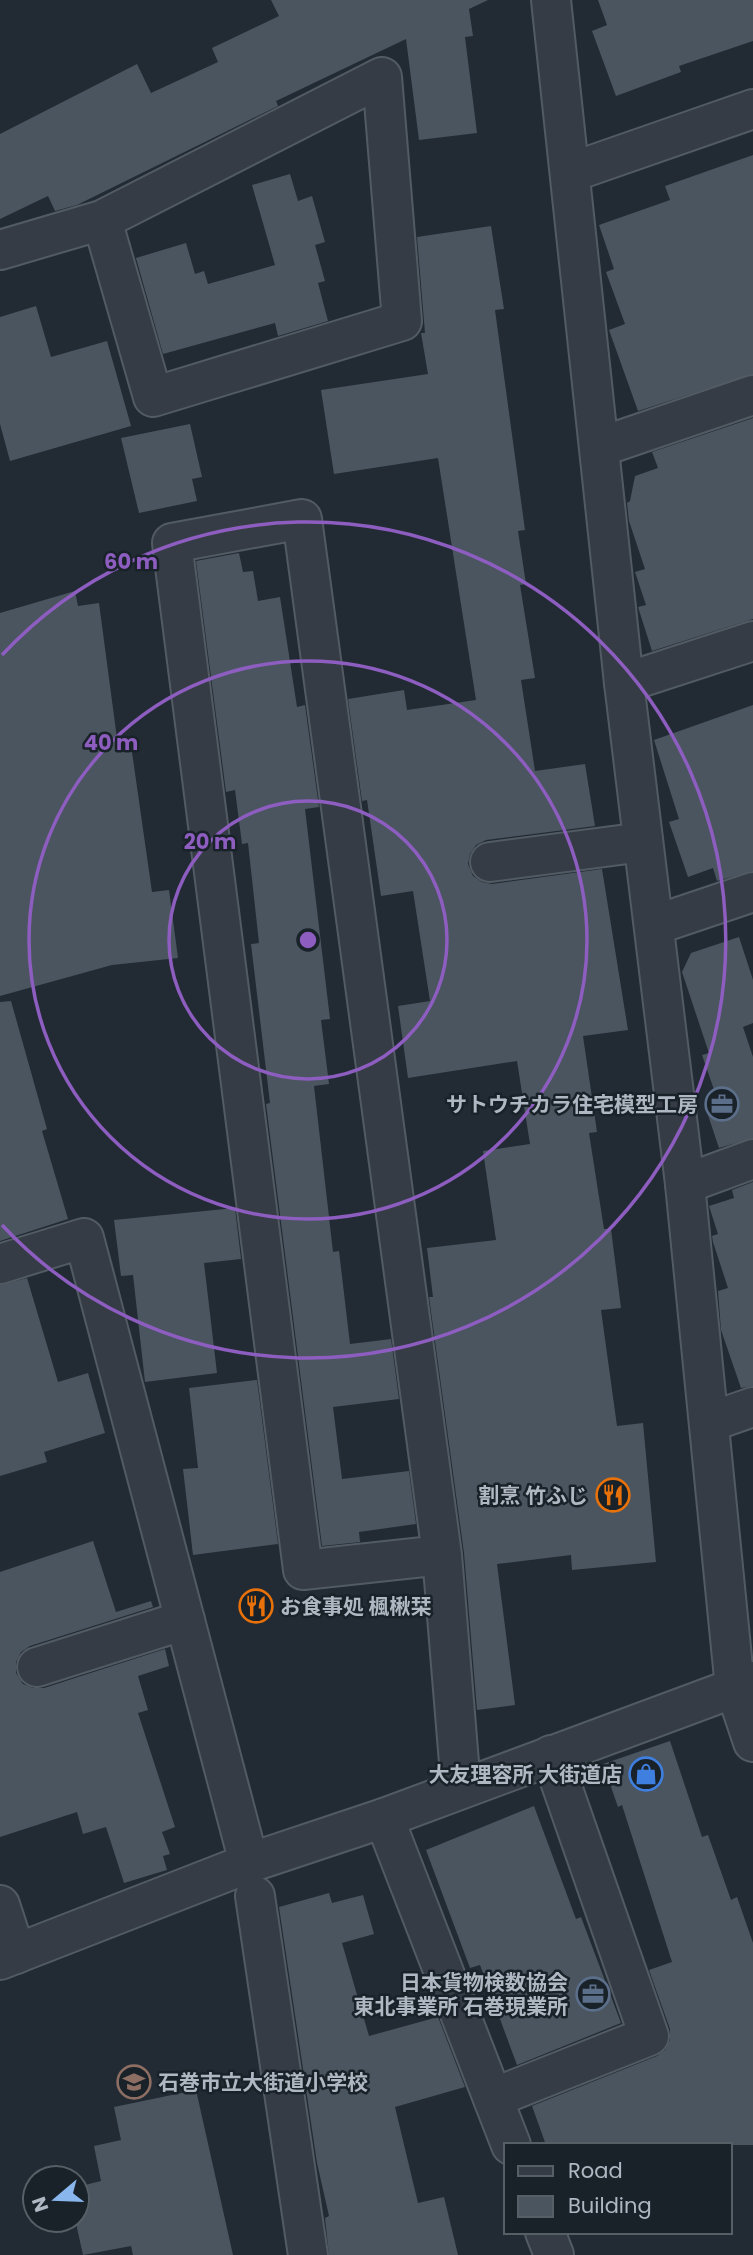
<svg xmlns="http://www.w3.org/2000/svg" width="753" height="2255" font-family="Poppins,'Noto Sans JP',sans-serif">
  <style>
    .building { fill: #4a5560 }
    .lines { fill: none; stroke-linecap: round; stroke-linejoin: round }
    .minor-casing { stroke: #525a63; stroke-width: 42 }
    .minor { stroke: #353c45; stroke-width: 38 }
    .ring { fill: none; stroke: #8d5dc0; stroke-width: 3.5 }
    .labels { text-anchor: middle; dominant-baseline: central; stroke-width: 5; stroke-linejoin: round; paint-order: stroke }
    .poi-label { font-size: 21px; font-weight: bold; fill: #afb7c2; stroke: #1a2229; text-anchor: end }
    .centre { fill: #8d5dc0; stroke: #1a2229; stroke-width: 3.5 }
    .ring-label { font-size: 21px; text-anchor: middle; font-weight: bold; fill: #8d5dc0; stroke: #1a2229; stroke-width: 5; stroke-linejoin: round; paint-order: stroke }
  </style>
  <rect width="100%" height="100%" fill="#222b34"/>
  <g class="building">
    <path d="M271,0H488L469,9L473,36L465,37L477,133L419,140L406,39L276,101L278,106L77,205L55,211L48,196L0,219V134L137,64L151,93L218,62L212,48L279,16Z"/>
    <path d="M598,0H753V41L679,66L681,72L616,96L592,31L607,25Z"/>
    <path d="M753,155V374L638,411L609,330L625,324L606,272L614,269L599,225L670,200L665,186Z"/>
    <path d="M290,174L298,201L312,196L325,242L315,245L325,281L318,283L328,321L278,336L275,323L163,354L136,258L186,243L195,274L204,271L208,284L275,265L252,185Z"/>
    <path d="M491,226L504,309L495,310L525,530L518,531L526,584L520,585L535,678L521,680L535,771L585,764L595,826L486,840L476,845L470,854L468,864L473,876L482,882L492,884L602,869L628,1030L583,1036L597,1132L589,1133L604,1229H611L621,1308L601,1310L617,1426L643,1423L656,1562L572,1570L571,1555L497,1564L515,1705L477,1710L464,1553L429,1297H433L427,1248L496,1240L483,1151L530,1144L517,1061L408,1078L398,1006L430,1001L413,891L381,896L367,800L362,801L348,699L404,690L407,710L476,700L438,458L334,474L321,390L428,374L421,333H425L417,237Z"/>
    <path d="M36,306L51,357L107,341L131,426L10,461L0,424V317Z"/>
    <path d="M753,418V619L652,651L638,607L646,605L635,572L645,569L629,521L627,503L630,501L635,476L658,468L652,452Z"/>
    <path d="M190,424L202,477L192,479L197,501L139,513L121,438Z"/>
    <path d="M239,553L243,572L253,571L258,601L280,597L297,707L305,705L319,807L305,809L330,1019L321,1020L329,1084L314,1086L333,1252L339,1251L350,1344L391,1339L399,1399L333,1407L342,1479L409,1471L416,1524L359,1532L360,1542L322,1546L266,1104L270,1103L251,944L259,943L248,843L242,844L235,790L226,792L196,561Z"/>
    <path d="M75,591L78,606L99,603L118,746L131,745L152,892L169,890L178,958L112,965L0,996V613Z"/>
    <path d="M753,705V871L717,881L713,868L688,877L669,822L679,819L654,740Z"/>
    <path d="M739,937L753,980V1023L743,1027L753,1057V1138L719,1148L706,1109L719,1104L702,1055L709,1053L682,972L691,953Z"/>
    <path d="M11,1001L47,1129L42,1131L68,1219L0,1241V1002Z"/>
    <path d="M753,1182V1386L741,1388L721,1330L718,1291L728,1288L713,1242L712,1236L718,1234L709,1206L734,1198L732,1190Z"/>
    <path d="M235,1208L241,1259L204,1263L217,1373L145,1382L133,1275L121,1276L114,1220Z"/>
    <path d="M27,1278L58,1382L88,1373L105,1433L44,1452L47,1462L0,1476V1285Z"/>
    <path d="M257,1380L278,1544L193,1555L183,1469L198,1468L189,1388Z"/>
    <path d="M93,1541L116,1612L151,1601L153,1607L30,1646L21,1652L16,1662V1673L23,1684L33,1688H44L165,1649L169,1666L138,1676L148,1710L138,1713L175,1827L162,1832L170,1854L163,1856L167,1870L124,1883L106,1827L83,1834L77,1812L0,1837V1572Z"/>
    <path d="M670,1741L702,1837L708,1835L731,1900L737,1897L753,1943V2145H546L532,2106L657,2056L665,2050L670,2040V2029L649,1970L672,1962L622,1805L618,1807L603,1764Z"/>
    <path d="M534,1806L576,1919L581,1917L621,2023L517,2065L480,1965L470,1968L426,1850Z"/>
    <path d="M329,1893L332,1903L363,1895L374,1934L342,1943L369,2036L438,2017L465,2087L395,2107L418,2203L444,2197L458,2255H329L325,2218L329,2216L317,2163L279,1907Z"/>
    <path d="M196,2090L233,2255H133L131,2246L83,2255L77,2228V2187L101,2181L94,2146L121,2140L114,2107Z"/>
  </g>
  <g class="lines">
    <defs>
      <g id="minor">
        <path d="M551,0L624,683L685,1184L735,1688L753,1742"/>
        <path d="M572,172L753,109"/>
        <path d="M0,250L102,220L382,77L402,321L153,397L102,220"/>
        <path d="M600,447L753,395"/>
        <path d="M624,683L753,641"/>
        <path d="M490,862L643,842"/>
        <path d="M655,925L753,892"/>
        <path d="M685,1184L753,1159"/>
        <path d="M0,1264L84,1238L249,1863"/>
        <path d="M710,1422L753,1407"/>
        <path d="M442,1555L303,1570L172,543L302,519L442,1555L461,1787"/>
        <path d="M37,1667L185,1620"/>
        <path d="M384,1818L511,2145"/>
        <path d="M255,1896L308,2255"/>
        <path d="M0,1905L16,1954"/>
        <path d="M0,1960L249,1863L384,1818L753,1681"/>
        <path d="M493,2098L649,2036L551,1755"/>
        <path d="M545,2232L554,2255"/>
      </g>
    </defs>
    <use href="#minor" class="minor-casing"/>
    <use href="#minor" class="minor"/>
  </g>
  <g class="ring">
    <circle cx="308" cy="940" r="139"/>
    <circle cx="308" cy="940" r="279"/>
    <path d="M2 655A418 418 0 1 1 2 1225"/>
  </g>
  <defs>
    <symbol id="office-ring" viewBox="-11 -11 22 22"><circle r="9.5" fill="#1a2229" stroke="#5c6f8a" stroke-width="1.5"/><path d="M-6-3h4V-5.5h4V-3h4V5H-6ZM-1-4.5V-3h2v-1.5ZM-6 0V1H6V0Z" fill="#5c6f8a"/></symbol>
    <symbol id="restaurant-ring" viewBox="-11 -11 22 22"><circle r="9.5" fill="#1a2229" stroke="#e8710a" stroke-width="1.5"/><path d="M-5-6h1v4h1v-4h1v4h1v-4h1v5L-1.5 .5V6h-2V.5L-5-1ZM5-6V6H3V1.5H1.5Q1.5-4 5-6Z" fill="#e8710a"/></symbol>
    <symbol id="shop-ring" viewBox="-11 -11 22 22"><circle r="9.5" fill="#1a2229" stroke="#3f7fe0" stroke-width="1.5"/><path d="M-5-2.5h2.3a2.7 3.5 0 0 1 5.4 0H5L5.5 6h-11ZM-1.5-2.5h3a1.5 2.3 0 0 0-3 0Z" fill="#3f7fe0"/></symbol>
    <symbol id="school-ring" viewBox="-11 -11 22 22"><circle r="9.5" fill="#1a2229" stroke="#8d6e63" stroke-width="1.5"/><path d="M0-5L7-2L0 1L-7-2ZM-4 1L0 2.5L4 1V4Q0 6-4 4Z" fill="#8d6e63"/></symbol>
  </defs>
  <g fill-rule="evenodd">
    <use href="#office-ring" x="703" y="1085" width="38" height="38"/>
    <use href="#restaurant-ring" x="594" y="1476" width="38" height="38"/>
    <use href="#restaurant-ring" x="237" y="1587" width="38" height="38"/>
    <use href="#shop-ring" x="627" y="1755" width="38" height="38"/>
    <use href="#office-ring" x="574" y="1975" width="38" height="38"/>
    <use href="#school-ring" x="115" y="2063" width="38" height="38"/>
  </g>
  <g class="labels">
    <g class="poi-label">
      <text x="698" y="1104">サトウチカラ住宅模型工房</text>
      <text x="588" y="1495">割烹 竹ふじ</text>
      <text x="280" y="1606" text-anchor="start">お食事処 楓楸栞</text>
      <text x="622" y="1774">大友理容所 大街道店</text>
      <text x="568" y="1982">日本貨物検数協会<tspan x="568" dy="24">東北事業所 石巻現業所</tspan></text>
      <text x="158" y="2082" text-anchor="start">石巻市立大街道小学校</text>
    </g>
  </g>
  <circle cx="308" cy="940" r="10" class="centre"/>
  <g class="ring-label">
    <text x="131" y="569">60 m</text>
    <text x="111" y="750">40 m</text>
    <text x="210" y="849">20 m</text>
  </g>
  <rect x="504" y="2143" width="228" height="91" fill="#1a2229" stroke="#565e66" stroke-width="2"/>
  <rect x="518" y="2166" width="35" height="10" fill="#353c45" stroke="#565e66" stroke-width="2"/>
  <text x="568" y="2178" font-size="21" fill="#afb7c2">Road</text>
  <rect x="518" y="2196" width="35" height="21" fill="#4a5560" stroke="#565e66" stroke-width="2"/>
  <text x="568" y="2213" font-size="21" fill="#afb7c2">Building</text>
  <g transform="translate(56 2199) rotate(251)"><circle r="33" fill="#1a2229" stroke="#565e66" stroke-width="2"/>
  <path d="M0-5L12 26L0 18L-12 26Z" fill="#89b6ec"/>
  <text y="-10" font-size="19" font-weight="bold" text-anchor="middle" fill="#afb7c2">N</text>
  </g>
</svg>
